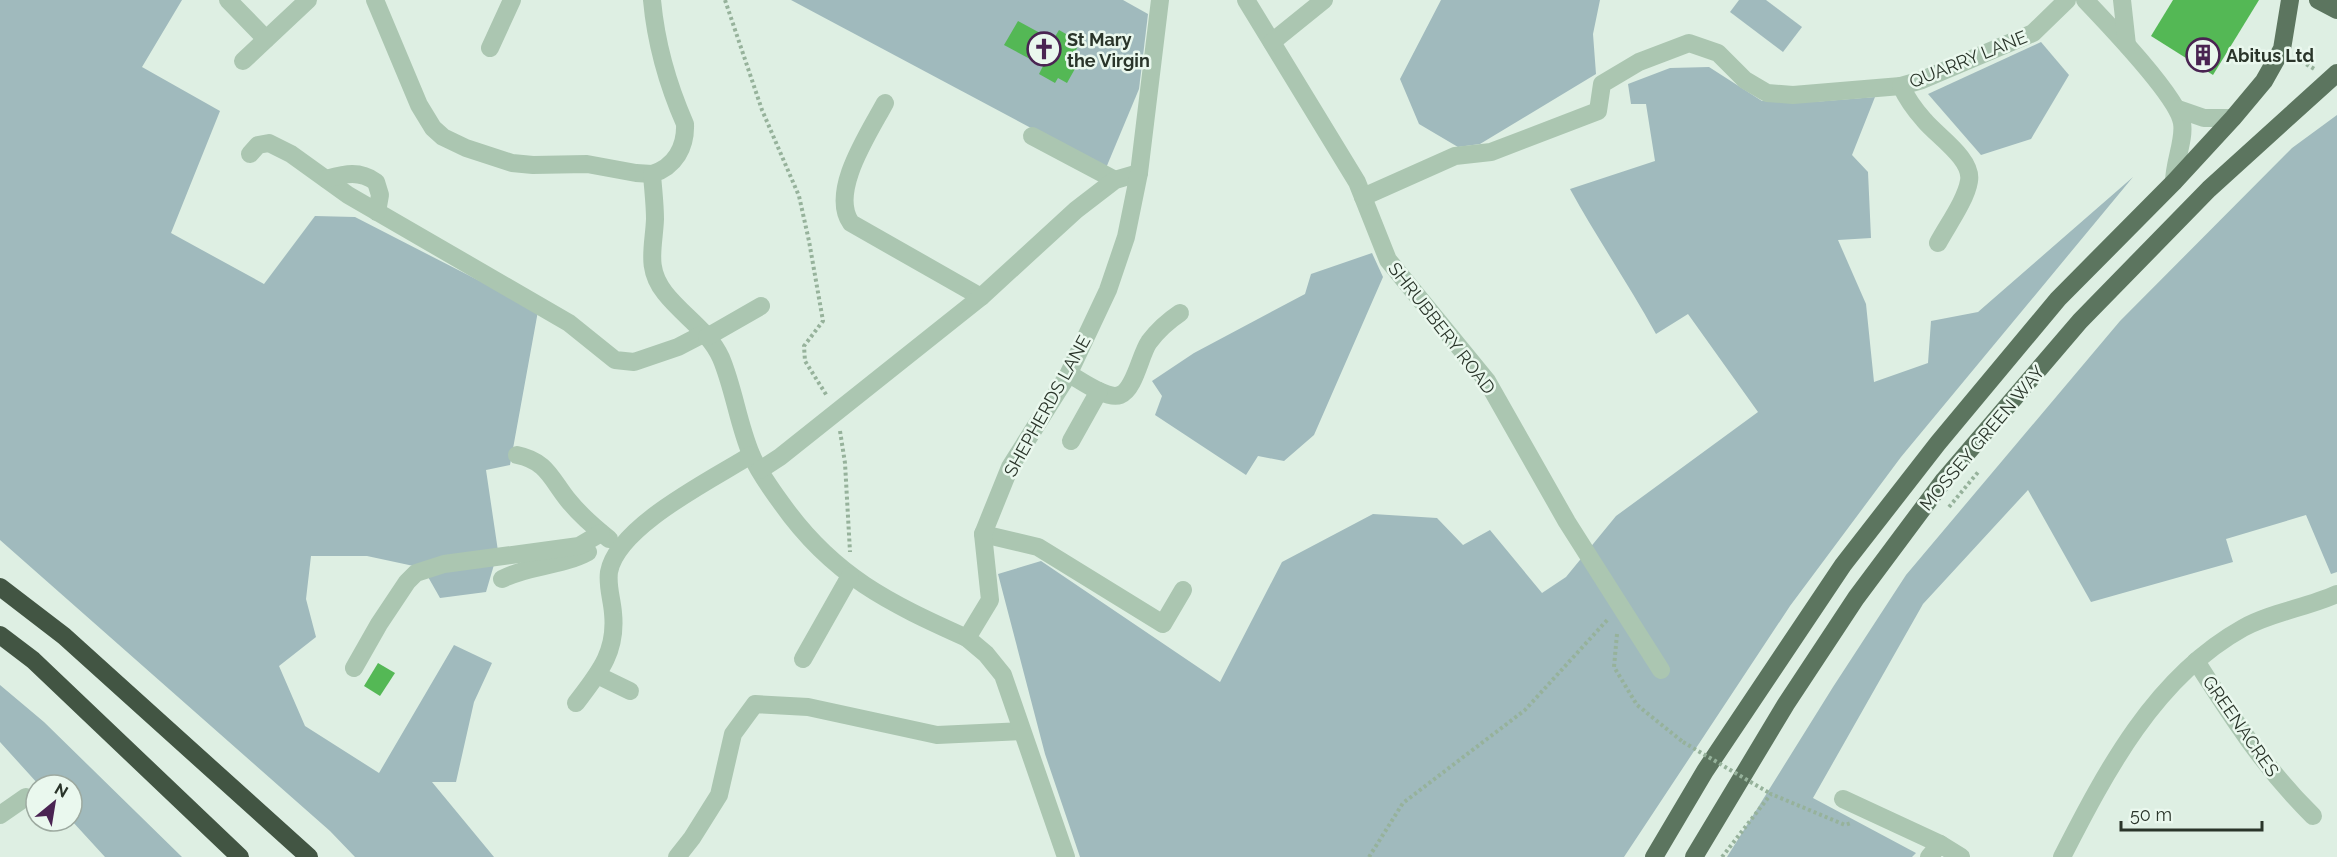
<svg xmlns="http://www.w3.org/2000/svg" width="2337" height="857" font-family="Raleway,sans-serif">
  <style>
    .green { fill: #a0babd }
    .building { fill: #54b855 }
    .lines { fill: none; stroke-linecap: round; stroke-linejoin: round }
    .path { stroke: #96b29b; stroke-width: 4; stroke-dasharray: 3 3; stroke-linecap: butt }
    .minor { stroke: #abc6b1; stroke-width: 18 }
    .major { stroke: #5c755f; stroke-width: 18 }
    .highway { stroke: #425543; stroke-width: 18 }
    .path-bridge { stroke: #96b29b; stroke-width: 4; stroke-dasharray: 3 3; stroke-linecap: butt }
    .labels { text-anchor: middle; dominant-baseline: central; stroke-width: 5; stroke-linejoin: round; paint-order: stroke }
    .poi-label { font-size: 18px; font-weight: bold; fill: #2a352a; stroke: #eaf8ee; text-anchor: start }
    .street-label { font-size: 18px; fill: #2a352a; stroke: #eaf8ee }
  </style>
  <rect width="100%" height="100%" fill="#deefe3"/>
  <g class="green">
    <path d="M0,0H182L142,67L220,111L171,233L264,284L315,216L355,217L538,311L510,465L486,470L498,551L486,592L440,598L423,568L367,556H311L306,599L316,637L279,666L305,726L379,773L454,645L492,663L474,702L456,782H432L494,857H355L330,831L0,540Z"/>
    <path d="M791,0H1123L1148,14L1139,89L1106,168Z"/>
    <path d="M1441,0H1600L1593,34L1596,74L1480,144L1458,147L1419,124L1400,79Z"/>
    <path d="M1739,0H1766L1802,27L1783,52L1730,12Z"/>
    <path d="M2041,42L2069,75L2031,139L1981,155L1928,94Z"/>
    <path d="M1709,67L1762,101L1813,102L1875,97L1852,155L1868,172L1871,238L1838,240L1866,304L1874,382L1928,363L1931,321L1978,312L2133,177L1901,457L1790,606L1624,857H1080L1045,754L998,574L1041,561L1220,682L1282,562L1373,514L1437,518L1463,545L1490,530L1542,593L1566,577L1616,516L1758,412L1688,314L1656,334C1629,285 1597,238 1570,189L1655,161L1646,104H1631L1628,84L1670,68Z"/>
    <path d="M2337,115V572L2331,574L2306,515L2226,539L2233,562L2091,602L2028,490L1923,604L1813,798L1916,853L1912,857H1727L1833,687L1906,575L2120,321L2292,148Z"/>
    <path d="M1372,253L1383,277L1314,435L1284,461L1258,456L1246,475L1155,415L1162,396L1152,381L1194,353L1305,294L1311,274Z"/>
    <path d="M0,685L44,722L182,857H105L72,821V785H39L0,742Z"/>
  </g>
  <g class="building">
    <path d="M2173,0H2259L2213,75L2151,36Z"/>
    <path d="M1018,21L1053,40L1059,30L1080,42L1074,54L1081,58L1067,83L1058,78L1055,83L1039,74L1043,66L1004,45Z"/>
    <path d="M378,663L395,673L380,696L364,686Z"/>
  </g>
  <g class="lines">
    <g class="path">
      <path d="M725,0L762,110L799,196L809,241L823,321L804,346L805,361L827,396"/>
      <path d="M2296,58L2316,70"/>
      <path d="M840,431L845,463L850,552"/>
      <path d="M1949,507L1979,471"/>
      <path d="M1617,634L1614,667L1637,705L1683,742"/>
      <path d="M1369,857L1403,803L1525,710L1609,618"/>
      <path d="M1722,857L1771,794L1845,825L1851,823"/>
    </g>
    <g class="minor">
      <path d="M228,0L266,39"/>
      <path d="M375,0L419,105L433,128L443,137L466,148L512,163L533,165L587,164L636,173L652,174"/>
      <path d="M652,0C656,44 667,83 685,124C686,147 675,167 652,174C653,189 655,204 655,219C654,247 645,268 665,293C683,316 709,331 721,358C734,389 738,423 751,454C758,471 771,489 782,504C833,576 889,603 967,638"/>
      <path d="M1246,0L1357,182L1388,260L1487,381L1567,522L1661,670"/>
      <path d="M2085,0C2106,22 2178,97 2182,123C2185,139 2174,163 2174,182"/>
      <path d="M2122,0L2127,45"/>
      <path d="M1272,42L1324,0"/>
      <path d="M490,48L512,0"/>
      <path d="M243,61L308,0"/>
      <path d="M885,103C869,133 829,192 851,223L981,297"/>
      <path d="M2178,109L2204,118H2233"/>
      <path d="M1032,136L1115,180"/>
      <path d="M250,154L258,145L269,143L291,154L348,195L569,323L615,360L634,362L678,347L705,333"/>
      <path d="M326,179C345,174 359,170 376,182L380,195L377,212"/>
      <path d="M1363,197L1455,156L1491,152L1598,111L1602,84L1639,62L1689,43L1718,53L1745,80L1767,93L1793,95L1901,86"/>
      <path d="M1938,243C1947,226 1966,200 1969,181C1973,159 1937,136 1924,120C1915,110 1907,99 1901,86L1922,80L2033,33L2067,0"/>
      <path d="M707,337L761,306"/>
      <path d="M1069,374C1080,380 1107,400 1120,395C1135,389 1140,355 1149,342C1158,330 1168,321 1180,313"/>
      <path d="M1071,441L1099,391"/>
      <path d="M517,455C547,461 551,479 568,500C580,515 594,527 609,539"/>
      <path d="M760,470L780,457L981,297L1076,210L1115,180L1139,173"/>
      <path d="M983,534L1038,547L1163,624L1183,590"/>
      <path d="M502,579C529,565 560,567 588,552"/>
      <path d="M803,659L850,576"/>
      <path d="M2196,661C2231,716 2266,770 2313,816"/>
      <path d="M354,668L379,624L407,582L416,573L444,564L579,546L601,533"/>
      <path d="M597,675L630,691"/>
      <path d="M576,703C599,673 617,652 613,613C612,599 607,586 609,572C617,526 713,479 751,455"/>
      <path d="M1843,799L1940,844"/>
      <path d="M0,815L26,797L36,801"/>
      <path d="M677,857L692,838L719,795L733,734L755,704L808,707L937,735L1021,731"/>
      <path d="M1066,857L1003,675L986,654L967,638L990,600L983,534L1010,467L1068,375L1108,290L1126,237L1139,173L1160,0"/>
      <path d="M1929,857L1940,844L1961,857"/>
      <path d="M2062,857C2106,771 2155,677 2243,628C2272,612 2306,608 2337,594"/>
    </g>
    <g class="major">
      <path d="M2318,0L2337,10"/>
      <path d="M1654,857L1705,771L1843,565L1938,443L2058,299L2174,182L2233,118L2264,81L2282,49L2290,0"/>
      <path d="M1694,857L1786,704L1856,598L1944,480L2080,321L2209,189L2337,73"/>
    </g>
    <g class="highway">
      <path d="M0,587L64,636L309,857"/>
      <path d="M0,635L33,660L240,857"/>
    </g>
    <path class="path-bridge" d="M1683,742L1771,794"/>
  </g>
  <defs>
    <symbol id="church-ring" viewBox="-11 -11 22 22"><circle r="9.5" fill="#eaf8ee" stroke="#4a2452" stroke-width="1.5"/><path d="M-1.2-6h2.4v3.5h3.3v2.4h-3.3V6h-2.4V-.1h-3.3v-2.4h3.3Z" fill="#4a2452"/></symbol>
    <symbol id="building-ring" viewBox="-11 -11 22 22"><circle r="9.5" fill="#eaf8ee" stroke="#4a2452" stroke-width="1.5"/><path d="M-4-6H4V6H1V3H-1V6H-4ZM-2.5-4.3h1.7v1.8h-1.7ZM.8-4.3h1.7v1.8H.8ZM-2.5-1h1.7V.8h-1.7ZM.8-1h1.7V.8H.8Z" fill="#4a2452"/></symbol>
  </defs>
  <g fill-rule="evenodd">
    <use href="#church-ring" x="1025" y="30" width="38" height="38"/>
    <use href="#building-ring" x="2184" y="36" width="38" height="38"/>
  </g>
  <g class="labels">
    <g class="poi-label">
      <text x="1067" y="39">St Mary<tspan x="1067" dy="21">the Virgin</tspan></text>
      <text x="2226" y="55">Abitus Ltd</text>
    </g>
    <g class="street-label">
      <text transform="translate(1968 59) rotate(-22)">QUARRY LANE</text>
      <text transform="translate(1442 328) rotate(52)">SHRUBBERY ROAD</text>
      <text transform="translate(1047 406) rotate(-61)">SHEPHERDS LANE</text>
      <text transform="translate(1982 438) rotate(-50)">MOSSEY GREEN WAY</text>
      <text transform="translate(2241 726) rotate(55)">GREENACRES</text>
    </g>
  </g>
  <g transform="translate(54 803) rotate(30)"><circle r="28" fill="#eaf8ee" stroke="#9daaa0" stroke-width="1.5"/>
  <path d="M0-4.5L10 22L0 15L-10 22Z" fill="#4a2452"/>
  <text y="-9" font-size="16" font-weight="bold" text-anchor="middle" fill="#2a352a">N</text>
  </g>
  <path d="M2121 821v9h141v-9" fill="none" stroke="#2a352a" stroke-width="3"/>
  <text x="2130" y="821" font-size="18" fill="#2a352a" stroke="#eaf8ee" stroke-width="4.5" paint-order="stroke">50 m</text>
</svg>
